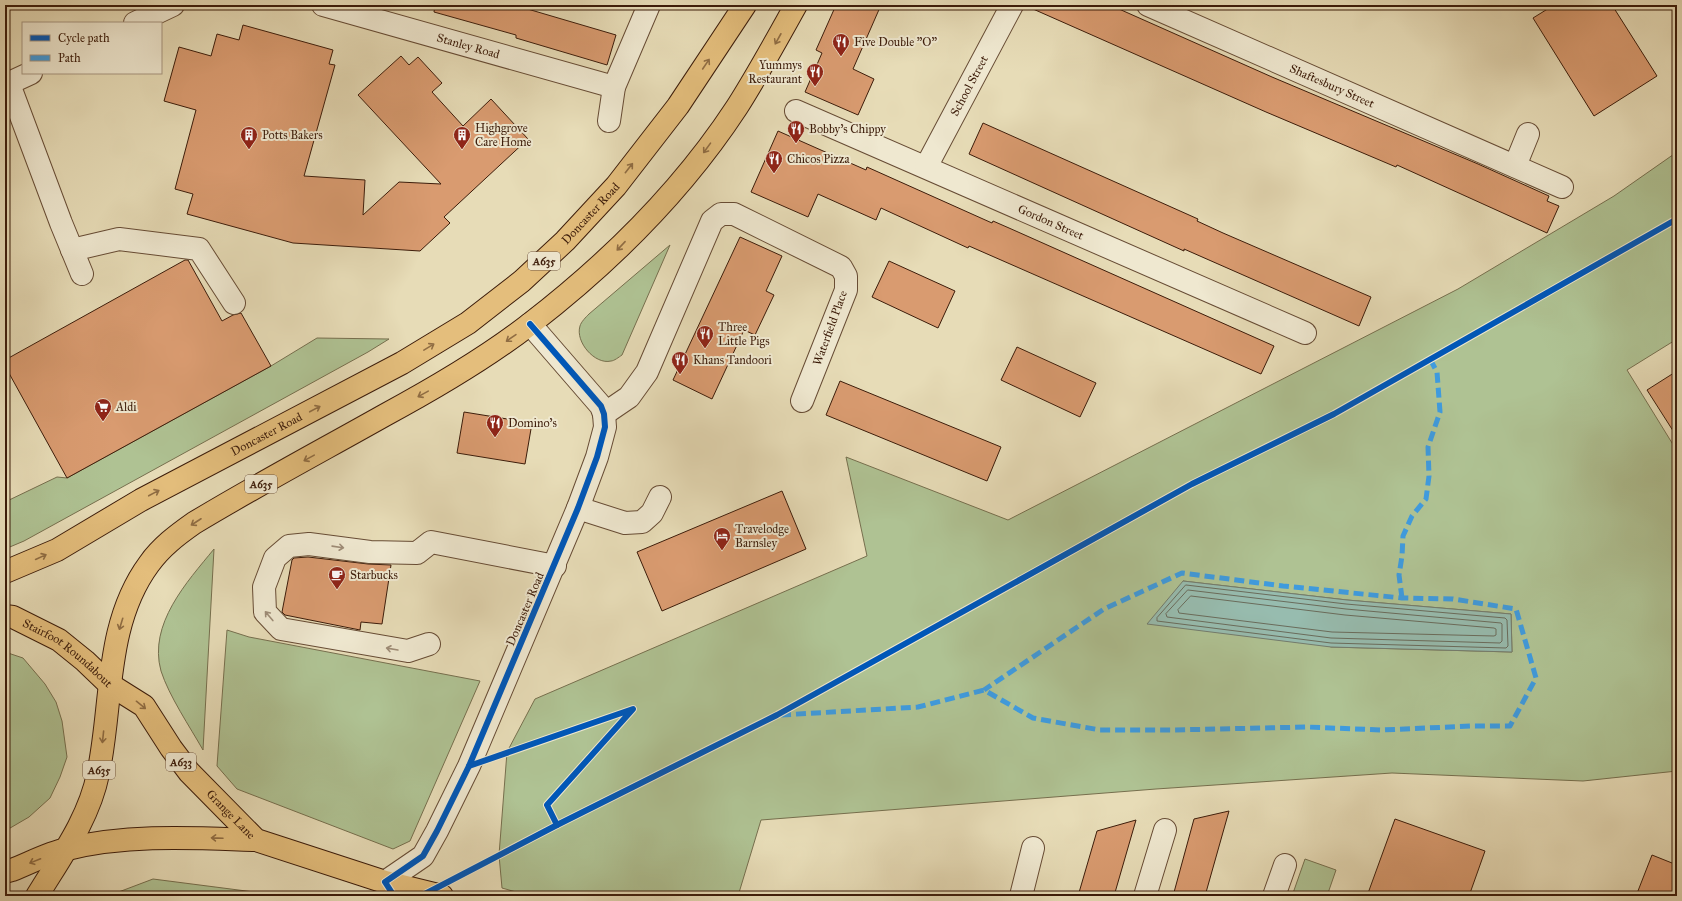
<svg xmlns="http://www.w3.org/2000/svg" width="1682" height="901" font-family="'IM FELL Great Primer',serif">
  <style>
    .green { fill: #afc293; stroke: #766f4e; fill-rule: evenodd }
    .water { fill: #97bcaf; stroke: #737c6d }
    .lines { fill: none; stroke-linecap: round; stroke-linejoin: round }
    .shore { stroke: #6a6c5c; stroke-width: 1 }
    .building { fill: #d99b70; stroke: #3c1c0a }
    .minor-casing { stroke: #674c35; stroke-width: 24 }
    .highway-casing { stroke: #3c1c0a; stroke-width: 24 }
    .minor { stroke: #efe8d0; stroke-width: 22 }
    .highway { stroke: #e4be7c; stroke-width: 22 }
    .quiet { stroke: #3f9bde; stroke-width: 5; stroke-dasharray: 10 5; stroke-linecap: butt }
    .cycleway-casing { stroke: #efe8d0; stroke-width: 8 }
    .cycleway { stroke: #0057b8; stroke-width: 6 }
    .oneway { stroke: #906d43 }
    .oneway2 { stroke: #9e8c77 }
    .labels { text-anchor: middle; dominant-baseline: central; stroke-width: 4; stroke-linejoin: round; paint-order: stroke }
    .shield { fill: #efe8d0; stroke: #725945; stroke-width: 1 }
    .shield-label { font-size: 11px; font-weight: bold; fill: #3c1c0a }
    .poi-label { font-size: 12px; fill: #3c1c0a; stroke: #efe8d0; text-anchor: start }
    .street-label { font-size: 12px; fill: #3c1c0a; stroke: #efe8d0 }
  </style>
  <rect width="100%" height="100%" fill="#e7dcb7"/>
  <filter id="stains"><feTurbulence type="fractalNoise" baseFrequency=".005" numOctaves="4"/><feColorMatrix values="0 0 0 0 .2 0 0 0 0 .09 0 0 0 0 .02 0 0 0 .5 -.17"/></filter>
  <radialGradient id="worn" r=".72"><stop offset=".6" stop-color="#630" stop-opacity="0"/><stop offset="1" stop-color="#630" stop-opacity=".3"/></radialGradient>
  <g class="green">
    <path d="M1677,152V339L1627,370L1677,451V771L1583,781L1392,773L1156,789L761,820L738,896H530L502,888L499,855L507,752L535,699L867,556L846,457L1008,520L1458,289L1614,196ZM1183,581L1347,600L1511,614L1512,652L1331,647Z"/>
    <path d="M670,245L622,355C619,357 614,361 611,361C595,365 575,342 580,326C581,322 586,317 589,314Z"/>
    <path d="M317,338L389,339L368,352L24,541L5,549V502L57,477L67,478L271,366Z"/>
    <path d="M214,549L203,750C190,727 169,696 161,671C148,624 187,582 214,549Z"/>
    <path d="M227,630L249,637L480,681L410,841L393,849L237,789L217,766Z"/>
    <path d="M5,652L23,658L45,684L56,702L62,721L67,757L60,777L50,798L29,817L5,831Z"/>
    <path d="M1305,859L1336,870L1327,896H1292Z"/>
    <path d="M153,879L285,896H108Z"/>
  </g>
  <path class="water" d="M1183,581L1347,600L1511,614L1512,652L1331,647L1147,624Z"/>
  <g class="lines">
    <g class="shore">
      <path d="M1186,585L1346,604L1505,618L1507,620L1508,646L1506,648L1331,643L1157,621V618Z"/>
      <path d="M1188,590L1346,609L1501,623L1502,624V641L1500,643L1331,638L1167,617L1166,614Z"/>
      <path d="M1191,596L1345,615L1494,628L1496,629V635L1494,636L1332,632L1179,613L1178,610Z"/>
    </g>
  </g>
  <g class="building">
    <path d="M435,5H514L616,35L607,65L516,38V35L434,12Z"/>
    <path d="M836,5H881L853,69L874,79L858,115L805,92L822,53L816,50Z"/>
    <path d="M1024,5H1110L1272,77L1478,164L1549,196L1547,201L1559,206L1547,233L1397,165L1396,167L1266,112Z"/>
    <path d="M1554,5H1612L1657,76L1594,116L1533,18Z"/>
    <path d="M243,25L333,50L329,64L335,65L304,176L365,180L363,215L399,182L441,184L358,95L401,56L409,65L418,57L442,83L432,92L463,126L491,99L528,139L444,217L450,223L420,251L293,243L187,214L193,194L175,189L196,110L164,101L179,47L211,56L217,34L239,40Z"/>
    <path d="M983,123L1198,219L1197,221L1223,233L1371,297L1359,326L1184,249V251L969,154Z"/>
    <path d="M778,131L866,170L867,167L992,223L993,221L1009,228L1274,346L1261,374L969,246L968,248L881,208L876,220L818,194L808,217L751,192Z"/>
    <path d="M740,237L782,256L766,291L774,295L755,335L744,330L712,399L673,380Z"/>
    <path d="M185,260H188L222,321L233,315L241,313L271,366L67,478L5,366V360Z"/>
    <path d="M889,261L955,291L938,328L872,297Z"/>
    <path d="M1017,347L1096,383L1080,417L1001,380Z"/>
    <path d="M1677,371V437L1647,390Z"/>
    <path d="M840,381L1001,447L987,481L826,415Z"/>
    <path d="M464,412L532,423L525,464L457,453Z"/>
    <path d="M782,491L806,549L662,611L637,552Z"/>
    <path d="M308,557L368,564L391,565L382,624L361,622L360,630L285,615L282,612L292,560L294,558Z"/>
    <path d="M1229,811L1205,896H1173L1194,819Z"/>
    <path d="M1395,819L1485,851L1469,896H1367Z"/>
    <path d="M1136,820L1114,896H1078L1097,831Z"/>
    <path d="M1652,855L1677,865V896H1636Z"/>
  </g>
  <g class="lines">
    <defs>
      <g id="minor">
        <path id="s1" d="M323,5L614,87"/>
        <path id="s2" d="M1148,5L1562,187"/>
        <path d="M135,23L173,5"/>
        <path d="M9,84L61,223L82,274"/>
        <path d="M5,85L31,73"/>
        <path id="s3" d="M796,111L1305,333"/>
        <path d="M609,121L614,87L649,5"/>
        <path d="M1515,166L1528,134"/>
        <path id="s4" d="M926,167L1012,5"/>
        <path d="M72,250L119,239L199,249L234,303"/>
        <path d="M604,414L629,397L647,372L712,221L721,214H734L841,267L846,276V290L802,401"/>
        <path d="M578,508L625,523L642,522L652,513L660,497"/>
        <path d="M429,644L408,651L281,629L265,612L264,587L275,558L289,546L309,544L370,552L417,553L431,542L555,566"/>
        <path d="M394,896L385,882L423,856L437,831L469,766L578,508L597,457L605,427L604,414L601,406L530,324"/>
        <path d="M1021,896L1033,848"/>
        <path d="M1145,896L1165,830"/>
        <path d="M1274,896L1285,865"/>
      </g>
      <g id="highway">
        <path id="s5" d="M5,572L57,550L141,500L402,363L468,323L522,281L565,241L616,186L678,106L745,5"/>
        <path id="s6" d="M5,616L13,617L59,640L85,661L109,684L144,706L171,748L189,772L256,840L385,882L442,896"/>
        <path d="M5,872L12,870C30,863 48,853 67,849C129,834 193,838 256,840"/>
        <path d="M37,896C60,858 89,819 98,774C113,705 104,625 149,564C161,547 177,535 194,523C257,485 321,451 385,415C435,388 485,359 530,324C609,263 682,191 737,107C758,74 777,39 796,5"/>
      </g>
    </defs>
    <use href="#minor" class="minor-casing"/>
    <use href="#highway" class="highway-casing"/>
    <use href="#minor" class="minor"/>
    <use href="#highway" class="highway"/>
    <g class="quiet">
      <path d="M1402,598L1399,575L1402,556L1403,536L1412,516L1426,499L1429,476L1428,447L1440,412L1437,372L1430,359"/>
      <path d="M781,715L918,707L984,690L1033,718L1100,730H1173L1307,727L1381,730L1472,726H1510L1536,678L1516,609L1453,599L1402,598L1283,586L1182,573L1104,609L984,690"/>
    </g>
    <defs>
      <g id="cycleway">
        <path d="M469,766L633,709L547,805L557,825"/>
        <path d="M394,896L385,882L423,856L437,831L469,766L578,508L597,457L605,427L604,414L601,406L530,324"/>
        <path d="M421,896L557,825L777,715L1192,484L1334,414L1677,219"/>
      </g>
    </defs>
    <use href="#cycleway" class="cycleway-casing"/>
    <use href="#cycleway" class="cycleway"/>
  </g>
  <defs><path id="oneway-shaft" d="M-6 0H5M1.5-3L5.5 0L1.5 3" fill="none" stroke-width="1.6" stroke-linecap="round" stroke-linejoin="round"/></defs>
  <g class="oneway">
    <use href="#oneway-shaft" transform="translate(778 39) rotate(119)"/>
    <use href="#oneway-shaft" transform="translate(706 64) rotate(-56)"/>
    <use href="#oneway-shaft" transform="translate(707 148) rotate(126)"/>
    <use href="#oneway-shaft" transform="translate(629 168) rotate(-52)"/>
    <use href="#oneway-shaft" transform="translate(621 246) rotate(133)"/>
    <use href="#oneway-shaft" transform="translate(511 338) rotate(145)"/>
    <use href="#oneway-shaft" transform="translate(429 347) rotate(-31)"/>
    <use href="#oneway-shaft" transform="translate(423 394) rotate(151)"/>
    <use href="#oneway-shaft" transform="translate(315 409) rotate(-28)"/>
    <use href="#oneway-shaft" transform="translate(309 458) rotate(151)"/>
    <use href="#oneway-shaft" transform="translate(154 493) rotate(-28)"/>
    <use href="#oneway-shaft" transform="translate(196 522) rotate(147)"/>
    <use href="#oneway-shaft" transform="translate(41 557) rotate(-25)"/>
    <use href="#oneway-shaft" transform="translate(121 624) rotate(107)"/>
    <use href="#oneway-shaft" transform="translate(141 705) rotate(39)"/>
    <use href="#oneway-shaft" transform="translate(103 737) rotate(96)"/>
    <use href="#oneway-shaft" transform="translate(217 838) rotate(-178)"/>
    <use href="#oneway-shaft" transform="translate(35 861) rotate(158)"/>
  </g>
  <g class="oneway2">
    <use href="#oneway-shaft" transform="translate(338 547) rotate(8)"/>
    <use href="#oneway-shaft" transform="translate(269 616) rotate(-130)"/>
    <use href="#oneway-shaft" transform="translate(392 649) rotate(-170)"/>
  </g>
  <defs>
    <symbol id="restaurant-pin" viewBox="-11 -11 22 30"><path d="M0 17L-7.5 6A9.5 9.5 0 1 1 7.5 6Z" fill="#8f2418" stroke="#efe8d0"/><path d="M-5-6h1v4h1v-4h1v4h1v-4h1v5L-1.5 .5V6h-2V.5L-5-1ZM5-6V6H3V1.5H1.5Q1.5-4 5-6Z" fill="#fff"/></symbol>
    <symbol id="building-pin" viewBox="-11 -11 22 30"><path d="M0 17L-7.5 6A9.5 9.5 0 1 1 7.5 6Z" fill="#8f2418" stroke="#efe8d0"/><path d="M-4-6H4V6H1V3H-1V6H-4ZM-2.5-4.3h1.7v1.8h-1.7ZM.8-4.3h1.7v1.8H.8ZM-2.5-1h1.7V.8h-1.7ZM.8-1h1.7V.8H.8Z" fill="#fff"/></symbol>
    <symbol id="supermarket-pin" viewBox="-11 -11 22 30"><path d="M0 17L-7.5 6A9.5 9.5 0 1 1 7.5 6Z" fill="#8f2418" stroke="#efe8d0"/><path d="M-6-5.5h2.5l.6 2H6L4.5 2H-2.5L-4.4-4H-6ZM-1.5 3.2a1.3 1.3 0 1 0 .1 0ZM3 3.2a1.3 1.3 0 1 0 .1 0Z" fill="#fff"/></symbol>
    <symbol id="hotel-pin" viewBox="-11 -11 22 30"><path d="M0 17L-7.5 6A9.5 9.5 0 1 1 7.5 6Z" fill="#8f2418" stroke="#efe8d0"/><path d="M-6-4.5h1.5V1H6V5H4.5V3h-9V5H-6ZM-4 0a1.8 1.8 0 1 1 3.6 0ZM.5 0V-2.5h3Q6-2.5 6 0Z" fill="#fff"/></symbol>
    <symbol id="cafe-pin" viewBox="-11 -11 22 30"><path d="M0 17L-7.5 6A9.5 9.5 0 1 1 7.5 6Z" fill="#8f2418" stroke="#efe8d0"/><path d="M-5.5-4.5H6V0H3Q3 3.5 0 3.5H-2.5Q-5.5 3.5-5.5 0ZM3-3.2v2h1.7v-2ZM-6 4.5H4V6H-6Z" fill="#fff"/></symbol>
  </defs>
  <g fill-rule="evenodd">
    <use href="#restaurant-pin" x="831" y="32" width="20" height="27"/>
    <use href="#restaurant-pin" x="805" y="62" width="20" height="27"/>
    <use href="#restaurant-pin" x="786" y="119" width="20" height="27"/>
    <use href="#building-pin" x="239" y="125" width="20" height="27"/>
    <use href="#building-pin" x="452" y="125" width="20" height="27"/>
    <use href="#restaurant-pin" x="764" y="149" width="20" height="27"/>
    <use href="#restaurant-pin" x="695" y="324" width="20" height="27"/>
    <use href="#restaurant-pin" x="670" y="350" width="20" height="27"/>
    <use href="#supermarket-pin" x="93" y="397" width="20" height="27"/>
    <use href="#restaurant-pin" x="485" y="413" width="20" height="27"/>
    <use href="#hotel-pin" x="712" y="526" width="20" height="27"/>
    <use href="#cafe-pin" x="327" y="565" width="20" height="27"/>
  </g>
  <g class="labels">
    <g class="shield">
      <rect x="528" y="252" width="32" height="18" rx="3"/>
      <rect x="245" y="475" width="32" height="18" rx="3"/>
      <rect x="166" y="753" width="30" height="18" rx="3"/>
      <rect x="83" y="761" width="32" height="18" rx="3"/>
    </g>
    <g class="shield-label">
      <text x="544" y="261">A635</text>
      <text x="261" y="484">A635</text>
      <text x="181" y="762">A633</text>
      <text x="99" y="770">A635</text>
    </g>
    <g class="poi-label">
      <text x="854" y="42">Five Double "O"</text>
      <text x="802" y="65" text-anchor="end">Yummys<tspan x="802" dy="14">Restaurant</tspan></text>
      <text x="475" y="128">Highgrove<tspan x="475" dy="14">Care Home</tspan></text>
      <text x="809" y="129">Bobby's Chippy</text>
      <text x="262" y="135">Potts Bakers</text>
      <text x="787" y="159">Chicos Pizza</text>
      <text x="718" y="327">Three<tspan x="718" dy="14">Little Pigs</tspan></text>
      <text x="693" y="360">Khans Tandoori</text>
      <text x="116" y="407">Aldi</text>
      <text x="508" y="423">Domino's</text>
      <text x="735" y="529">Travelodge<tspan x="735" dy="14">Barnsley</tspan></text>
      <text x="350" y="575">Starbucks</text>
    </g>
    <g class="street-label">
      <text stroke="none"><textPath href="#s1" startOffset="151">Stanley Road</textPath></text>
      <text stroke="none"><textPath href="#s4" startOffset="92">School Street</textPath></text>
      <text stroke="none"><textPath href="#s2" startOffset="201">Shaftesbury Street</textPath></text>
      <text stroke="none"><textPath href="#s5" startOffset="691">Doncaster Road</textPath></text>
      <text stroke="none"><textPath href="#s3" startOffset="278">Gordon Street</textPath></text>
      <text transform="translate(830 328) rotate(-70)">Waterfield Place</text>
      <text stroke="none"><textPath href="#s5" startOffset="296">Doncaster Road</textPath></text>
      <text transform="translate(525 609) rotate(-67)">Doncaster Road</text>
      <text stroke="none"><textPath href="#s6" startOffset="74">Stairfoot Roundabout</textPath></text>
      <text stroke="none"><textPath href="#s6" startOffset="307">Grange Lane</textPath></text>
    </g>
  </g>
  <rect width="1682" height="901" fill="none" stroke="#e7dcb7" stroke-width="20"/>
  <rect x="6" y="6" width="1670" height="889" fill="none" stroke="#3c1c0a" stroke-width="2"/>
  <rect x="10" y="10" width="1662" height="881" fill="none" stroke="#3c1c0a"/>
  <rect x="22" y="22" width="140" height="52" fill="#efe8d0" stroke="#a79681"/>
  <rect x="30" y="35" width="20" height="6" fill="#0057b8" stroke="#a79681"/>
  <text x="58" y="42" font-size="12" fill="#3c1c0a">Cycle path</text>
  <rect x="30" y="55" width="20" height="6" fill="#3f9bde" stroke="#a79681"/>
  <text x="58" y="62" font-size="12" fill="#3c1c0a">Path</text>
  <rect width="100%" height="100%" filter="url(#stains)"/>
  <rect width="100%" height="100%" fill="url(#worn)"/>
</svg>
